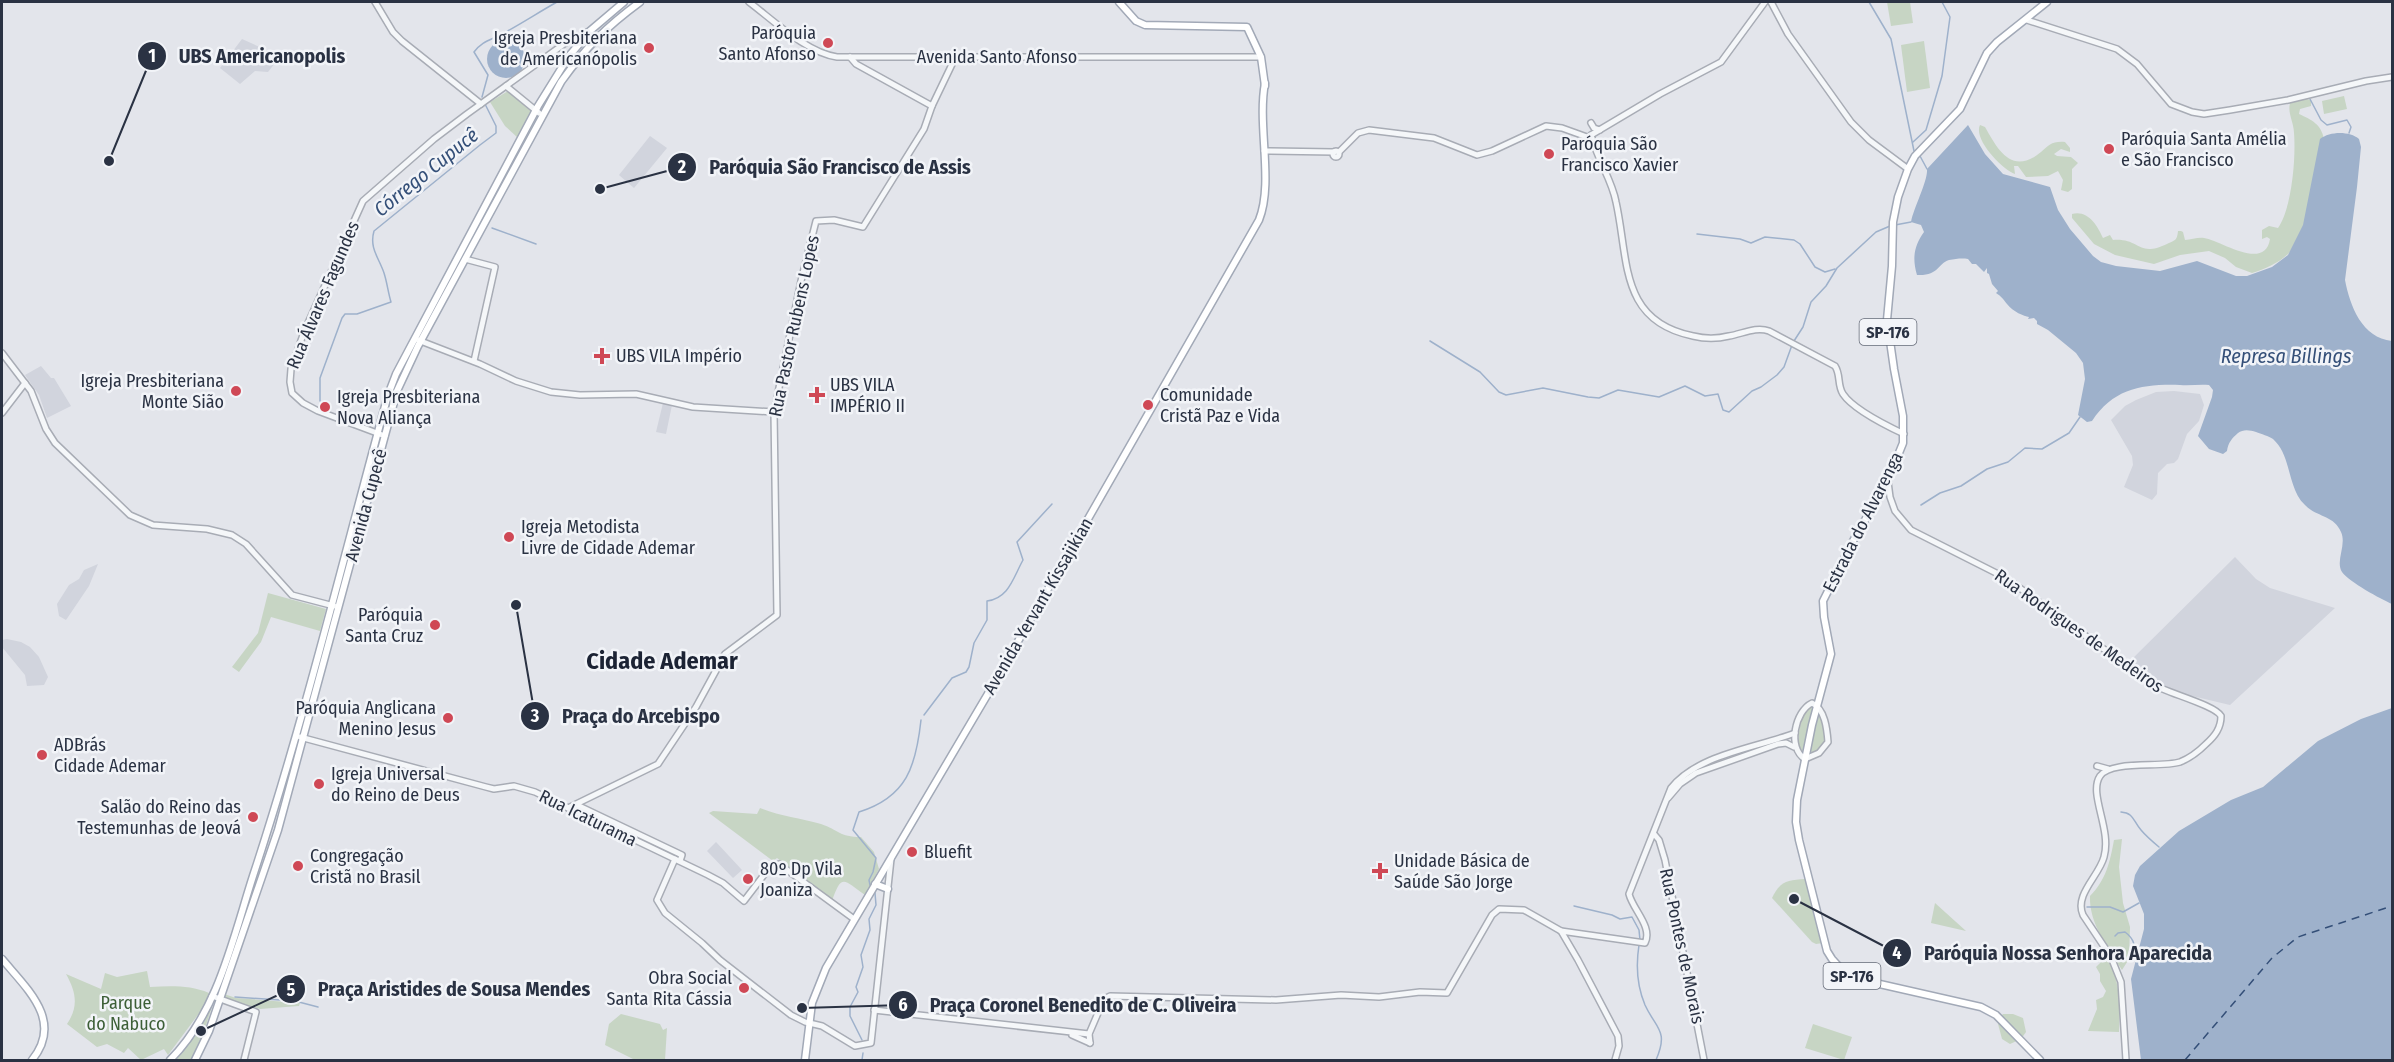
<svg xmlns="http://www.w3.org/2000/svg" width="2394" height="1062" font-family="'Fira Sans Condensed',sans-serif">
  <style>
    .built { fill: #d1d4dd }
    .green { fill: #c7d5c4 }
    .water { fill: #9eb1cb }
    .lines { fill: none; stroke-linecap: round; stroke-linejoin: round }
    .stream { stroke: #9eb1cb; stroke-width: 1.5 }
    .ferry { stroke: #344f78; stroke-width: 1.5; stroke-dasharray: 8 6; stroke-linecap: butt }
    .minor-casing { stroke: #a8acb5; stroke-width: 8 }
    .major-casing { stroke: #a2a9b7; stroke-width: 9 }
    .minor { stroke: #f5f7f9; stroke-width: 5 }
    .major { stroke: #fff; stroke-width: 6 }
    .poi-dot { fill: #cf4855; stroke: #f2f4f8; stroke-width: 2 }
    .labels { text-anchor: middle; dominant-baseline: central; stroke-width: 5; stroke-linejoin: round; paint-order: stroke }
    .shield { fill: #f2f4f8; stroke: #666c79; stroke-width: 1.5 }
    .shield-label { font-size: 16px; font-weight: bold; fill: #2a3243 }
    .poi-label { font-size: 18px; fill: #2a3243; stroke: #f2f4f8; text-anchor: start }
    .street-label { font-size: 18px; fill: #2a3243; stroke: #f2f4f8 }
    .park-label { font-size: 18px; fill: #3d5f37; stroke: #f2f4f8 }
    .water-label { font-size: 20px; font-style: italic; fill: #344f78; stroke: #f2f4f8 }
    .district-label { font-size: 24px; font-weight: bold; fill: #1c2334; stroke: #f2f4f8 }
    .leader { fill: none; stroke: #2a3243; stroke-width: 2 }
    .callout-dot { fill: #2a3243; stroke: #f2f4f8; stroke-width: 2 }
    .mark-label { font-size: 18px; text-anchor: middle; font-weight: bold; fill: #fff }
    .callout-label { font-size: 20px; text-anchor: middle; font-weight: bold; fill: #2a3243; stroke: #f2f4f8; stroke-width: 5; stroke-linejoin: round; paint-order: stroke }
  </style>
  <rect width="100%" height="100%" fill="#e3e5eb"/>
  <g class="built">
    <path d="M242,39L273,53L282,54L268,72L255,71L240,84L220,68Z"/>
    <path d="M650,136L667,148L634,188L619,175Z"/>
    <path d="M41,366L51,378H54L71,406L47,418L39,395L25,375Z"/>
    <path d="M2174,391L2200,394L2204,405L2199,421L2187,434L2178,459L2174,463L2167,464L2158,473L2157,494L2152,500L2124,487L2133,465L2132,456L2111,420L2125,406L2136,400L2156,392Z"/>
    <path d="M663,403L672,405L666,434L656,432Z"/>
    <path d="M2235,557L2256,579L2270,588L2335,608L2230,705L2171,691L2149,680L2128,663Z"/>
    <path d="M98,564L89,586L66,620L59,616L57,604L69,585L79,579L84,570Z"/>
    <path d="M7,639L21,642L30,647L39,657L48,677L44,685L27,686L25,675L2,647V640Z"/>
    <path d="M716,842L742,870L733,878L707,851Z"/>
  </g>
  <g class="green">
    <path d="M1887,2H1910L1913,23L1891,26Z"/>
    <path d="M1924,41L1930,88L1907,92L1901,45Z"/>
    <path d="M508,91L531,111L518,138L505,126L490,102Z"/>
    <path d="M2344,96L2347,109L2324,114L2322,101Z"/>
    <path d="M2302,98L2311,100V106L2300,109L2299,114C2312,120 2321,124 2324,139C2317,172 2312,228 2289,253C2279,263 2265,269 2252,273L2236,267L2225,258L2209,251L2180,255L2154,264L2115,255L2094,244L2072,218V214C2088,210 2097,225 2103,238L2110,235L2113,240C2141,238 2137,258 2167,244C2175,240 2177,241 2178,231H2181L2183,232L2185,240C2191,240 2198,237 2204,238C2220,240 2265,272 2270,239L2267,237L2262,239V230L2269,226L2278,228C2292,208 2296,157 2294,133C2294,122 2286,111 2291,101Z"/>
    <path d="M1980,125L1985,127C1998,150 2012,176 2041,152C2049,145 2052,141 2065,142L2070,148V152L2061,149L2054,154L2057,156L2071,157L2078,163L2072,169V189L2068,192L2061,190L2063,180L2058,171L2048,176L2026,177L2018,166H2014L2015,174C2002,169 1973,139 1980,125Z"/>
    <path d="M268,593L326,609L320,631L271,617L261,642L239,672L232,667L258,633Z"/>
    <path d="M1812,706L1821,715L1827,741L1811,756L1800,754C1796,741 1799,715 1812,706Z"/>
    <path d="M760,808C779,816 800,818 821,824C839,830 839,837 861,837L874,852L879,869L865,895C844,881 842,872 832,901L777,858L773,861L709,813L713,811L757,814Z"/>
    <path d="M2122,839L2119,867L2123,903L2130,927L2129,959L2122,970C2108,947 2089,924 2090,896C2106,880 2110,862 2114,840Z"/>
    <path d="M1805,879L1823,943L1816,944L1812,942L1772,898C1780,881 1788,880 1805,879Z"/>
    <path d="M1935,903L1966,931L1931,923Z"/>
    <path d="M2105,958L2108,959C2121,984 2120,1005 2119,1032L2088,1031L2097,1009L2096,1000L2103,997L2106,991L2100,981V974L2096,967Z"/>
    <path d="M147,971L150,987C171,986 190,985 209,993L203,1008L168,1055L164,1049L141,1060L128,1048L124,1053L107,1044L97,1047L67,1024C79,1006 76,992 66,974L101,989L105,973L117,977Z"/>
    <path d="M224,994L236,998L300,1003L299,1006L260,1009L222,998Z"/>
    <path d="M214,1001L203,1034L191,1060H176L199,1028Z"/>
    <path d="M621,1014L660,1024L663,1030L667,1028L665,1060H635L605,1045L609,1024Z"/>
    <path d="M2003,1014H2013L2023,1018L2026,1032L2021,1039L2010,1044L2002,1039L1997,1020Z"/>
    <path d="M1813,1024L1852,1037L1844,1060L1805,1048Z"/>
  </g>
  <g class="water">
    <circle cx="506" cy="59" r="19"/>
    <path d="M1968,125L1985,154L2003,174L2050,187L2058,210L2070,229L2093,256L2101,262L2116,266L2160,271L2197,261L2236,276H2247L2272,267L2288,255L2303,225L2320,139C2330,131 2350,131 2359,139L2361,147L2357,187L2345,280C2350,306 2362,338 2392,341V604C2381,599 2349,582 2342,572C2335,561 2347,545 2341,532C2334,515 2316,517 2305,505C2287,488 2292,456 2273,439C2269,436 2261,434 2256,432C2250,430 2243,429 2238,433C2232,438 2228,443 2227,451L2223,454L2209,449L2198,436L2212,397L2213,390L2209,385C2199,384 2190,386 2180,385C2143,384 2114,388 2092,421L2087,422L2078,415L2085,379L2083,363L2076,353L2048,330L2037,324V321L2034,318L2028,319L2029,317C2024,316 2013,312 2007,304C2003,299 2001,296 1996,293L1998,291L1992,284L1989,274L1987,273V268L1984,272L1976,264H1972L1968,259C1961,258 1956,259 1949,260C1937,264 1939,276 1917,275C1912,258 1914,246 1924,232L1921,225L1911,222C1914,207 1928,181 1927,169Z"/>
    <path d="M2392,708V1060H2141L2131,979L2144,929V914L2133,886L2135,875L2140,866L2179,831L2231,800L2263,787L2318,741L2361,719Z"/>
  </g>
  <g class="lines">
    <g class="stream">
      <path d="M1869,2L1891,39L1914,151"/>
      <path d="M482,97L488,75L474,52C482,41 491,40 502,34C521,24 539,12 557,2"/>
      <path d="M2310,99L2321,120L2327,125L2347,120L2351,127L2349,133"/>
      <path d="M1913,142L1926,130L1942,76L1950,17L1942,2"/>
      <path d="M1920,156L1927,169"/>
      <path d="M1895,225L1911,222"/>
      <path d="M492,228L536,244"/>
      <path d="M1697,234L1740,239L1751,243L1765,237L1794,240L1800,244L1815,267L1825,272L1835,269"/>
      <path d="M1430,341L1480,372L1499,392L1506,395L1543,388L1588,397L1599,398L1618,390L1659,397L1685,386L1705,396L1718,394L1723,410L1729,412L1752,391L1761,387L1777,375L1784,367L1792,345"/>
      <path d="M1794,341L1803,327L1811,302L1826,286L1837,268L1876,232L1890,226"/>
      <path d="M320,401V378L342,318L345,314H357L391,302C388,292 387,282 384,273C379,258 369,248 374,231L480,145L496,133V126L485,104"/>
      <path d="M1921,505L1940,493L1961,486L1987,469L2008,462L2025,448L2042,449L2069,433L2080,417"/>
      <path d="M924,715L952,678L966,672L969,667L974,643L987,620V601C1009,598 1013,578 1023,560L1017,542L1052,504"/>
      <path d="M2121,812C2134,813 2133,821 2141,830C2146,836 2153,842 2159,847"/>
      <path d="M870,885L869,880L873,872L876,858L853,830L859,812C907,797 916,766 921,720"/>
      <path d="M1574,906L1612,915L1620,919L1632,917L1639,930L1640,940"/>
      <path d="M2087,907H2110L2123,912L2139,903"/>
      <path d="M2115,936L2118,933L2125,932C2134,939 2134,943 2136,955"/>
      <path d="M1639,945C1636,964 1637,986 1645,1005C1656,1029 1669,1030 1656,1060"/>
      <path d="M235,997L295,1001L318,1007"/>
      <path d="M862,1040L850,1016V1007L858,992L856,987L863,967L861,955L870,930L869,919L876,905L875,893"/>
      <path d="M862,1060L863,1053"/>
    </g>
    <path class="ferry" d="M2185,1060L2272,958L2298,937L2392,906"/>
    <defs>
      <g id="minor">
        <path d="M375,2L393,32L402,41L481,104"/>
        <path d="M749,2C773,20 807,53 837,57H1261"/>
        <path d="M1771,2L1788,34L1851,122L1869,140L1908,169"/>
        <path d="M2027,20L2117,49L2137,64L2171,104L2192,112L2204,114L2230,110L2288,100L2366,81L2392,77"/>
        <path d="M850,57L856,64L932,106"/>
        <path d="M506,86L539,113"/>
        <path d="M1591,123L1594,128L1600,130"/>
        <path d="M1591,135L1660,94L1721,62L1765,2"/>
        <path d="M1592,138C1598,161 1612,180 1616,202C1629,260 1619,321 1693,336C1705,339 1717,339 1729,336C1742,334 1756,326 1769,331L1835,366C1841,375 1837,385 1843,394C1853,409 1887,426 1904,434"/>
        <circle cx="1336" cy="154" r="3"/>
        <path d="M1264,151L1334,152"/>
        <path d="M1339,152L1358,133L1369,130L1434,138L1477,155L1492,151L1546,126L1562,128L1587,137"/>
        <path d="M465,259L495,267L474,361"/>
        <path d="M418,340L480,364L516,381L551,392L580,395L636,394L693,407L774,412"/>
        <path d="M2,353L31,391L46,429L55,443L130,515L153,525L207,529L232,535L246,544L292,595L334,606"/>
        <path d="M2,413L25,383"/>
        <path d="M385,436L318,411L303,403L292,393L290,382L291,369L304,332L363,201L434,139L467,114L564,44L589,31"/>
        <path d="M1888,482L1890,497L1895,511L1911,530L2006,578L2152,684C2167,693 2215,705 2221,716C2221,728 2215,736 2206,744C2199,751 2190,758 2180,762C2161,768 2111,760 2100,776C2088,794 2112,829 2104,857C2099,876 2074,895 2083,915L2111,957L2121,982L2126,1060"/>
        <path d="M1812,703C1825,709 1827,729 1828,742L1819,753L1805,759C1787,748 1795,711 1812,703Z"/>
        <path d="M300,737L486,787L494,789L514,786L535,792L708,875L723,883L744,901L770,867L779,864L854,919"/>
        <path d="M2097,766L2108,769"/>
        <path d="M1668,798L1680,784L1696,773L1778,744L1786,743L1794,747"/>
        <path d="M577,805L682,855L680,861"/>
        <path d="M568,808L658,764L696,707L725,654L777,615L774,412L801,281L816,221L834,220L863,227L924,129L932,106L956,56"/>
        <path d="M1654,834L1659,840L1665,860L1704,1060"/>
        <path d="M675,859L657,900L665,913L702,943L720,960L791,1015L805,1022L822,1026L855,1046L871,1043L891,859"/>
        <path d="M1561,931L1645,943C1653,927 1633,910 1629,894L1671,788C1698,754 1756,748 1795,733"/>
        <path d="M212,996L256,1012L244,1060"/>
        <path d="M874,1010L1089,1034"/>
        <path d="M1072,1035L1090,1043"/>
        <path d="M1090,1043L1089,1034L1104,999L1110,996L1276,1000L1341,995L1379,997L1420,992L1447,993L1492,915L1499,909L1524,910L1561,931L1578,960L1618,1036L1619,1046L1615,1060"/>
      </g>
      <g id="major">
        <path d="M1119,2L1136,21L1145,25L1247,27L1261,57L1265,86"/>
        <path d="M875,884L888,889"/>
        <path d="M2,959C27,989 64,1021 32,1060"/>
        <path d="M170,1060C218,1012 233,938 253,876C305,718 344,555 388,395L396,374L538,106L569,56L591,30L624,2"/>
        <path d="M195,1060L209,1031L278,830L397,391L418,346L561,82C586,47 606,27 640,2"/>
        <path d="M805,1060L812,1003L826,968L989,692L1259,220C1274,182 1257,126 1265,83"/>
        <path d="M2040,1060L1996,1015L1981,1007L1862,980L1843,971L1832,959L1827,951L1799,840L1796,822L1797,800L1812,725L1831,654L1824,617L1823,601L1853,541L1888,480L1903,443V416L1894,369L1887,320L1892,266L1893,222L1898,197L1908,169L1915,156L1960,109L1987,53L1997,42L2047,2"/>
      </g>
    </defs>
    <use href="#minor" class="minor-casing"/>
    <use href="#major" class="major-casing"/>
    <use href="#minor" class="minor"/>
    <use href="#major" class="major"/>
  </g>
  <g class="poi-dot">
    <circle cx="828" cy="43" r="6"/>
    <circle cx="649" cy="48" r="6"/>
    <circle cx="2109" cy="149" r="6"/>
    <circle cx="1549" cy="154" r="6"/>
    <path d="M599 347h6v6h6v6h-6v6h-6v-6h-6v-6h6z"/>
    <circle cx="236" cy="391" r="6"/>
    <path d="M814 386h6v6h6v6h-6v6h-6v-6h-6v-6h6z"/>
    <circle cx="1148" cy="405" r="6"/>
    <circle cx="325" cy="407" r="6"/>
    <circle cx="509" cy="537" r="6"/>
    <circle cx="435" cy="625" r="6"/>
    <circle cx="448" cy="718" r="6"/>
    <circle cx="42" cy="755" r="6"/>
    <circle cx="319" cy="784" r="6"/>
    <circle cx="253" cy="817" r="6"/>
    <circle cx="912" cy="852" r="6"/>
    <circle cx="298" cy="866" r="6"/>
    <path d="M1377 862h6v6h6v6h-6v6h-6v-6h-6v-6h6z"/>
    <circle cx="748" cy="879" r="6"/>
    <circle cx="744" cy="988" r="6"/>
  </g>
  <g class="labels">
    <g class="shield">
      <rect x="1859.5" y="319" width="57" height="26" rx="4.5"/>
      <rect x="1823.5" y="963" width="57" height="26" rx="4.5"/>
    </g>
    <g class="shield-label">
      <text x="1888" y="332">SP-176</text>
      <text x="1852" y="976">SP-176</text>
    </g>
    <g class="poi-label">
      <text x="816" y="33" text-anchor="end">Paróquia<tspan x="816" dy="21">Santo Afonso</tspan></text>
      <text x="637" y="38" text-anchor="end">Igreja Presbiteriana<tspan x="637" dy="21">de Americanópolis</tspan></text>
      <text x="2121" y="139">Paróquia Santa Amélia<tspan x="2121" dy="21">e São Francisco</tspan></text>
      <text x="1561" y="144">Paróquia São<tspan x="1561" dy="21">Francisco Xavier</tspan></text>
      <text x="616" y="356">UBS VILA Império</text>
      <text x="224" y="381" text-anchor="end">Igreja Presbiteriana<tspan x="224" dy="21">Monte Sião</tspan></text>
      <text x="830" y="385">UBS VILA<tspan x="830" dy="21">IMPÉRIO II</tspan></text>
      <text x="1160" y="395">Comunidade<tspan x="1160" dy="21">Cristã Paz e Vida</tspan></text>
      <text x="337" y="397">Igreja Presbiteriana<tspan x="337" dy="21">Nova Aliança</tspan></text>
      <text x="521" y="527">Igreja Metodista<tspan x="521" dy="21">Livre de Cidade Ademar</tspan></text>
      <text x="423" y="615" text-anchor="end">Paróquia<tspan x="423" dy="21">Santa Cruz</tspan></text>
      <text x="436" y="708" text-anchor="end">Paróquia Anglicana<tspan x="436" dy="21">Menino Jesus</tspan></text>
      <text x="54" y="745">ADBrás<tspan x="54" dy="21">Cidade Ademar</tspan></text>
      <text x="331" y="774">Igreja Universal<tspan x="331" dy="21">do Reino de Deus</tspan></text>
      <text x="241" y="807" text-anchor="end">Salão do Reino das<tspan x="241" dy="21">Testemunhas de Jeová</tspan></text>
      <text x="924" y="852">Bluefit</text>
      <text x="310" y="856">Congregação<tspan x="310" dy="21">Cristã no Brasil</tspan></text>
      <text x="1394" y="861">Unidade Básica de<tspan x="1394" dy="21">Saúde São Jorge</tspan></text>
      <text x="760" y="869">80º Dp Vila<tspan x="760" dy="21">Joaniza</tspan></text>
      <text x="732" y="978" text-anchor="end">Obra Social<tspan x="732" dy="21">Santa Rita Cássia</tspan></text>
    </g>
    <g class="street-label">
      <text x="997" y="57">Avenida Santo Afonso</text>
      <text transform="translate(323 295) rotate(-67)">Rua Álvares Fagundes</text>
      <text transform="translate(794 326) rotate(-78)">Rua Pastor Rubens Lopes</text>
      <text transform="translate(366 505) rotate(-75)">Avenida Cupecê</text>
      <text transform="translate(1863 522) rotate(-63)">Estrada do Alvarenga</text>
      <text transform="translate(1038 606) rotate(-60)">Avenida Yervant Kissajikian</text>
      <text transform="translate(2079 631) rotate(35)">Rua Rodrigues de Medeiros</text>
      <text transform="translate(588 818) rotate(26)">Rua Icaturama</text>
      <text transform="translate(1682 946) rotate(78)">Rua Pontes de Morais</text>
    </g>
    <g class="park-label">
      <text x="126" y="1003">Parque<tspan x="126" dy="21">do Nabuco</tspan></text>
    </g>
    <g class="water-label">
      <text transform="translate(426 172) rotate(-39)">Córrego Cupucê</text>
      <text x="2286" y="356">Represa Billings</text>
    </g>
    <g class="district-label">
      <text x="662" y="661">Cidade Ademar</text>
    </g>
  </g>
  <path class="leader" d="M109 161L152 56M600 189L682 167M516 605L535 716M1794 899L1897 953M201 1031L291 989M802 1008L903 1005"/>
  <g class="callout-dot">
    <circle cx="109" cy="161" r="6"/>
    <circle cx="600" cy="189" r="6"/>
    <circle cx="516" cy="605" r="6"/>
    <circle cx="1794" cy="899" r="6"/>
    <circle cx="201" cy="1031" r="6"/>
    <circle cx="802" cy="1008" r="6"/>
    <circle cx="152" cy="56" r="15"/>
    <circle cx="682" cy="167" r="15"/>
    <circle cx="535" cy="716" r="15"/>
    <circle cx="1897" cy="953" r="15"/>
    <circle cx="291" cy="989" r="15"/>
    <circle cx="903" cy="1005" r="15"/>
  </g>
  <g class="mark-label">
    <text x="152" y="62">1</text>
    <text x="682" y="173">2</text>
    <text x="535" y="722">3</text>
    <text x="1897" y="959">4</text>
    <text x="291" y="996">5</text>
    <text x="903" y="1011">6</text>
  </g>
  <g class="callout-label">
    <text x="262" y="63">UBS Americanopolis</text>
    <text x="840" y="174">Paróquia São Francisco de Assis</text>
    <text x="641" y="723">Praça do Arcebispo</text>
    <text x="2068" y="960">Paróquia Nossa Senhora Aparecida</text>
    <text x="454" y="996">Praça Aristides de Sousa Mendes</text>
    <text x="1083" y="1012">Praça Coronel Benedito de C. Oliveira</text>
  </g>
  <rect width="2394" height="1062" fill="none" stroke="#2a3243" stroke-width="6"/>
</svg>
